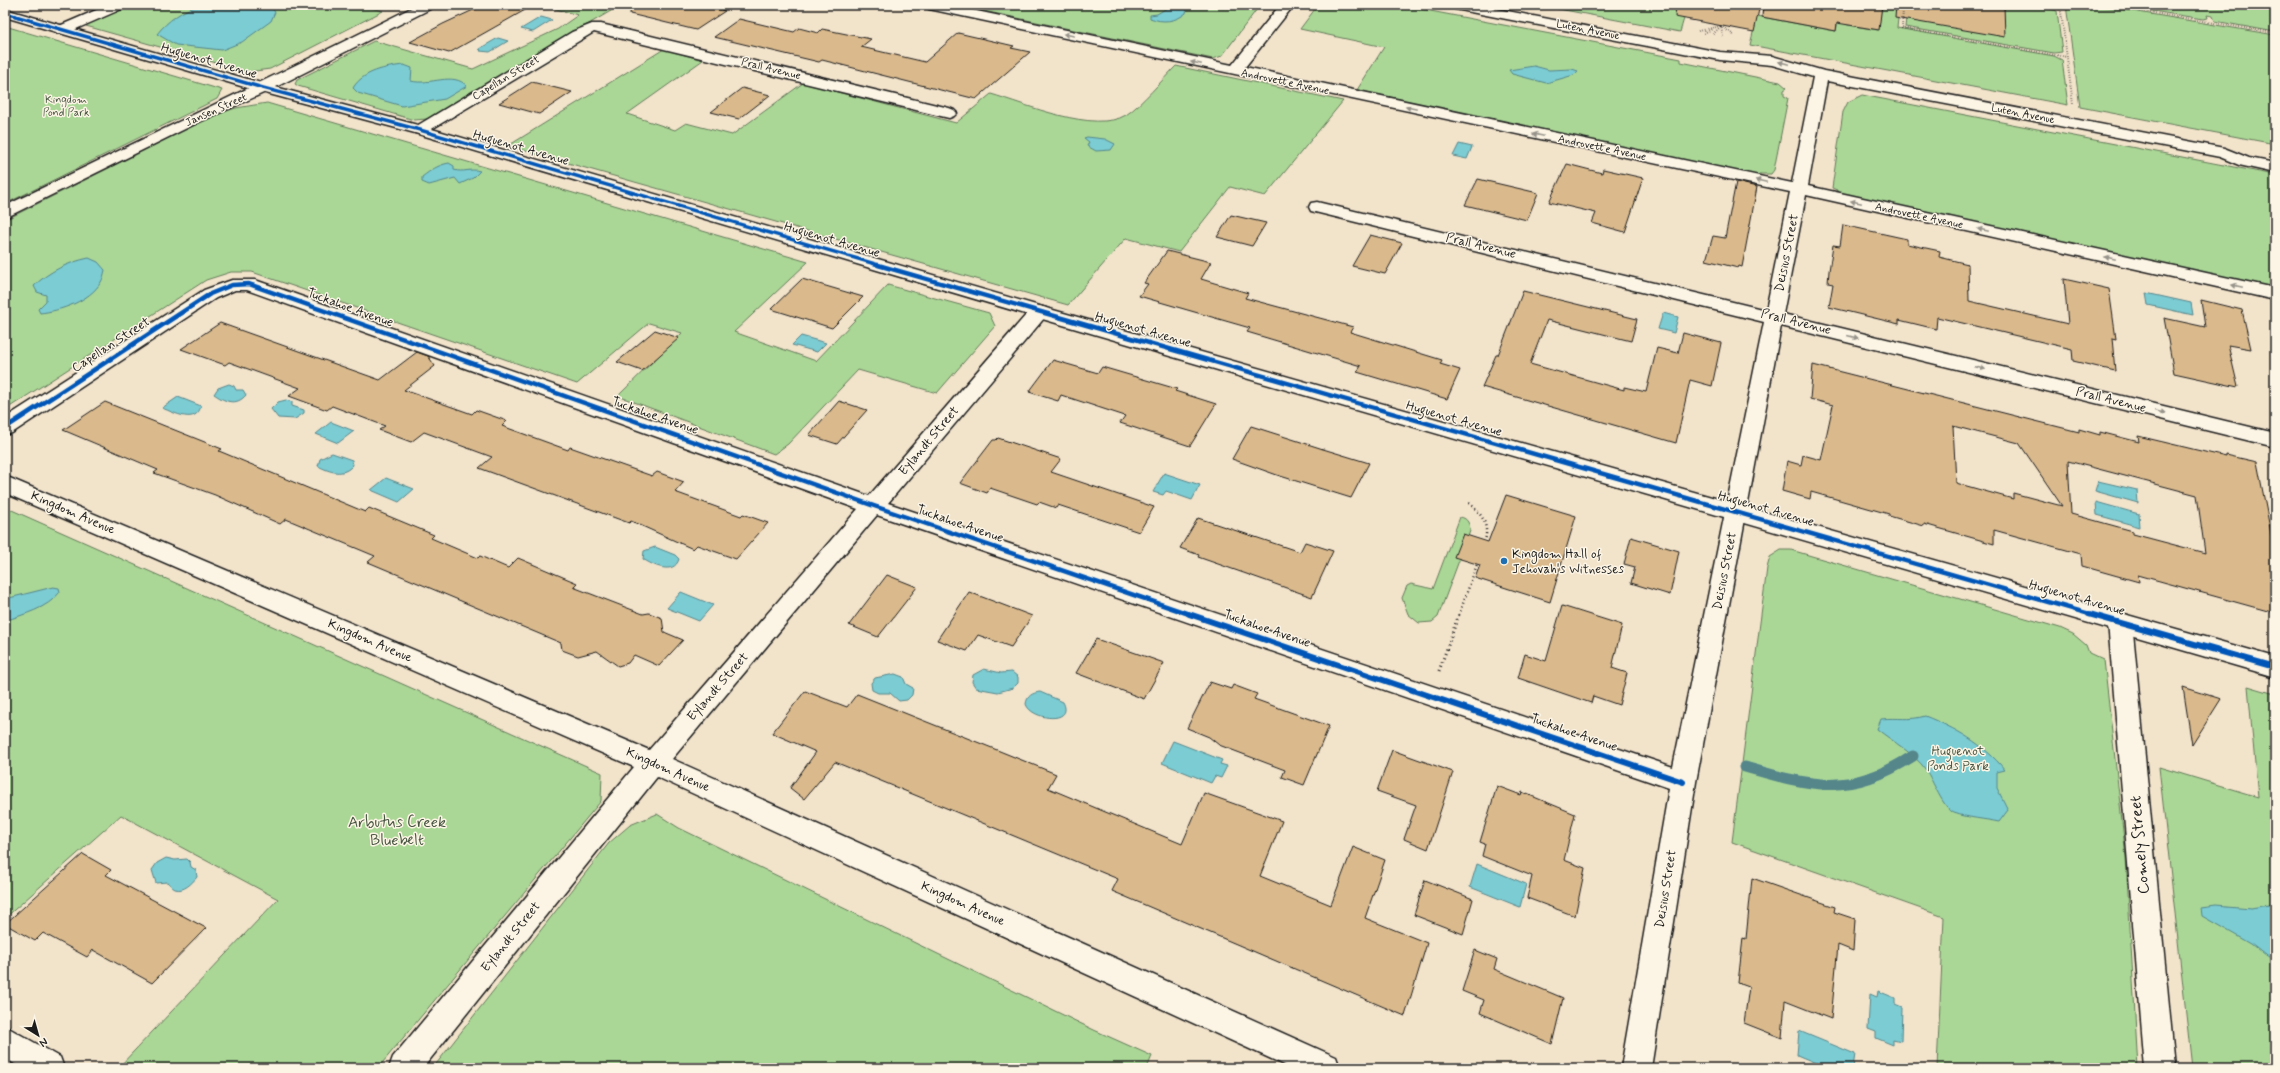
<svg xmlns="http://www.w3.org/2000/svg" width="2280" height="1073" font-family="Mynerve,sans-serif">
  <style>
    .green { fill: #aad796; stroke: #637a59 }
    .water { fill: #7bccd3; stroke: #55868a }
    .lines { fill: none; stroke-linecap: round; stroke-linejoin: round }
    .stream { stroke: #55868a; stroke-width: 11 }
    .building { fill: #daba8d; stroke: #1c1c1c; fill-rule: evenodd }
    .minor-casing { stroke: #1c1c1c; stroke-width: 3 }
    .tertiary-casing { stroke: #1c1c1c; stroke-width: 3 }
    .path-far2 { stroke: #1c1c1c; stroke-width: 2; stroke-dasharray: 0.5 2; stroke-linecap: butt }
    .path-far1 { stroke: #1c1c1c; stroke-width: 2.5; stroke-dasharray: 1 3; stroke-linecap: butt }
    .path { stroke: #1c1c1c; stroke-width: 3; stroke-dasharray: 1 3.5; stroke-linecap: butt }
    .minor { fill: #fcf5e5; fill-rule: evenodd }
    .tertiary { fill: #fcf5e5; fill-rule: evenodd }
    .cycleway-far2-casing { stroke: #fcf5e5; stroke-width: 5.5 }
    .cycleway-far1-casing { stroke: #fcf5e5; stroke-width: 7 }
    .cycleway-casing { stroke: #fcf5e5; stroke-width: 8 }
    .cycleway-far2 { stroke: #0057b8; stroke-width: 3.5 }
    .cycleway-far1 { stroke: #0057b8; stroke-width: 4.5 }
    .cycleway { stroke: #0057b8; stroke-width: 6 }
    .oneway { fill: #97938b }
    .poi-dot { fill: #1f6fb2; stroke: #fcf5e5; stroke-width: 1.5 }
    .labels { text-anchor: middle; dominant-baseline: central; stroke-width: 3; stroke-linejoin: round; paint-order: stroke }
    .far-street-label { font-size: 11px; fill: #1c1c1c; stroke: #fcf5e5 }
    .far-park-label { font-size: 11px; fill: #475441; stroke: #fcf5e5 }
    .street-label { font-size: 13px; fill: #1c1c1c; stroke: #fcf5e5 }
    .poi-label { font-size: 13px; fill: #1c1c1c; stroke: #fcf5e5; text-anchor: start }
    .park-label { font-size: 13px; fill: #475441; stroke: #fcf5e5 }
    .near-park-label { font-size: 16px; fill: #475441; stroke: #fcf5e5 }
    .near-street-label { font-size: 16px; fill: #1c1c1c; stroke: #fcf5e5 }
  </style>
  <rect width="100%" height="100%" fill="#f2e3cb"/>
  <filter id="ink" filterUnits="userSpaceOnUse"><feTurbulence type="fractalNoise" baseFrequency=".025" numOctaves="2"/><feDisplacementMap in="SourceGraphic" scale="8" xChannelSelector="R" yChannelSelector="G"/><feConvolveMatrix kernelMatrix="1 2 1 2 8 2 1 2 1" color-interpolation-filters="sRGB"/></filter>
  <g filter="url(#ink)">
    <g class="green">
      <path d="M126,5H361L383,11L270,69L248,72L86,26L89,21Z"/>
      <path d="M541,5H621L427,119L414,120L298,86L295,84L297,80L374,41L473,69L558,29L578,15Z"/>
      <path d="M955,5H1260L1222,56L1213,59Z"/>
      <path d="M1318,5H1399L1681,59V62L1780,82L1787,88L1784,90V96L1788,98L1774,170L1771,174H1759L1757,177L1357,90L1384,47L1300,29Z"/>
      <path d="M1538,5H1688L1680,32Z"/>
      <path d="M1882,5L1899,8L1897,28L2054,56L2062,60L2068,105L1750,45L1757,16L1836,31L1838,20L1848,25L1878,30Z"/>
      <path d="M2004,5H2037L2057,11L2062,52L2054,53L1905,27L1906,19Z"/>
      <path d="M2066,5H2096L2275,35V144L2080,107Z"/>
      <path d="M2115,5H2180L2197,8L2196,5H2275V32L2215,21L2213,16L2207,15L2208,18L2203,19Z"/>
      <path d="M5,26L222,90L217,99L5,204Z"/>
      <path d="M664,49L703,60L627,114L675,130L686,123L732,135L803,83L956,123L991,94C1025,104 1095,134 1126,115C1140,106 1164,78 1176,66L1343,101L1265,196L1230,187L1179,252L1126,238L1068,305L508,146Z"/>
      <path d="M1862,95L2275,175V289L1836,193L1837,190L1832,188L1843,112L1848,102Z"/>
      <path d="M267,103L808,262L734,332L816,361L888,285L989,313L995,326L937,393L858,370L788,444L774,454L618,396L682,333L649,323L577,384L252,272H231L206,280L5,410V220L215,115L236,108Z"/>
      <path d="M5,507L602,773L601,801L378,1068H118L278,899L121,815L5,918Z"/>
      <path d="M1460,517C1468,518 1470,525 1470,531L1438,617L1432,622L1419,623L1408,614L1402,598L1407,586L1411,584L1433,589Z"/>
      <path d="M1781,550H1791L2060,628L2073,634L2086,645L2089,653L2104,660L2126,858L2138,1068H1937L1944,917L1732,842L1767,568L1770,557Z"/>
      <path d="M2248,686L2275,694V1068H2192L2159,767L2258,797Z"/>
      <path d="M657,814L679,828L1094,1030L1152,1056L1147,1068H433L609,843L630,825Z"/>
    </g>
    <g class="water">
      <path d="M198,5H269L275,12L271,21L242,42L222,50L176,45L157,34C168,20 182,11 198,5Z"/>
      <path d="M1172,5L1187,9L1186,13C1176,22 1162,23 1150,18V15L1157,14Z"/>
      <path d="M541,17L552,20L533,32L521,29Z"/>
      <path d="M498,38L508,41L490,52L480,51L481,50L479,49Z"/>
      <path d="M404,65L412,68L411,81C430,86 453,71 467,86L445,99L402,106L358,93L353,88C363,71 386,67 404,65Z"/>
      <path d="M1534,66L1549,70L1572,69L1578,71L1574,75L1546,83L1512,74L1509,70Z"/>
      <path d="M1087,137L1105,139L1115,144L1111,150L1096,151L1087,146L1089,142L1084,138Z"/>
      <path d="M1459,144L1472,147L1467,159L1453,156Z"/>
      <path d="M449,163L454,166V170C463,173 471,168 480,171L473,178L460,184L455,178L429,185L422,182V177C431,170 438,165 449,163Z"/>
      <path d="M89,258L98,262L105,270C104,274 103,279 101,282C90,301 60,311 40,313L38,309L46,301V295L37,292L34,286C49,271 69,262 89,258Z"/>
      <path d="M2146,293L2191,303L2193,315L2148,305Z"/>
      <path d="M1663,313L1678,317L1674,333L1658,329Z"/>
      <path d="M801,336L826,343L817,352L792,345Z"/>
      <path d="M229,384L234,386L236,390H243L246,395C236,407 224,401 214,394L218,388Z"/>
      <path d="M178,397L201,406C196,425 175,413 162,408Z"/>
      <path d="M286,400L292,402V406L304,410V413L295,419L278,418L271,409L278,402Z"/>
      <path d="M331,422L354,431L338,443L316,434Z"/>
      <path d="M332,453L352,460L353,465C343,477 330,472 318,466L320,459Z"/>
      <path d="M1164,473L1200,485L1192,500L1166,491L1163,495L1153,492Z"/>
      <path d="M386,478L414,489L399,502L371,490Z"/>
      <path d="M2098,481L2137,490L2138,503L2095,491Z"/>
      <path d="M2096,502L2139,514L2140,527L2097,515Z"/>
      <path d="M655,547L675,555L679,559C674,576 652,565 643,559L644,551Z"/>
      <path d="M53,587L59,588L60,592C47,609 24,614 5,621V599Z"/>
      <path d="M681,592L713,605L699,621L667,608Z"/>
      <path d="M984,669L1001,673L1012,672L1018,677V683L1013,688L998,692L976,688L972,682L973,675Z"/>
      <path d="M895,674L903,677L906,684L913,688L912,695L907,700L899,701L890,693H878L872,690L871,683L875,678Z"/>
      <path d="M1040,692L1063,702C1075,725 1031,720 1026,704C1027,696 1032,693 1040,692Z"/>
      <path d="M1925,716C1955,728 1984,744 2005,770L1997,772V788L2008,810L1999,822C1985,819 1968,818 1954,813C1943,808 1933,781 1926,770C1914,753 1893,742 1877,729L1881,719C1898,717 1909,721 1925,716Z"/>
      <path d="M1173,741L1222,760L1220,764L1227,766L1221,778L1215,776L1211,783L1162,763Z"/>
      <path d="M166,858L175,860L187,859L190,862L191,867L196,870L197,877C192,883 184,892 175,889C171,887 170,884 167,882L156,883L152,870L157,863Z"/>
      <path d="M1477,864L1526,884L1520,907L1470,887Z"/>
      <path d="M2275,904V963L2251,944L2202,916L2201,907L2216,905L2251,908Z"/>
      <path d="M1878,991L1895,998V1004L1902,1007L1901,1041L1893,1039V1045L1876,1038V1032L1868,1029L1870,994L1877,997Z"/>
      <path d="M1799,1031L1855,1054L1853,1068H1828L1797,1055Z"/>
    </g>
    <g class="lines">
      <path class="stream" d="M1745,767C1814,787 1849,797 1913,756"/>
    </g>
    <g class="building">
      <path d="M484,5H534L449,53L410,42L443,24Z"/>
      <path d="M631,5H698L725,11L696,30L630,14Z"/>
      <path d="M1676,5H1760L1754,32L1675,17Z"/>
      <path d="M1763,5H1882L1879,30L1837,23L1836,31L1762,17Z"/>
      <path d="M1896,5H2004L2005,37L1895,18Z"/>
      <path d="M739,19L794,32L799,28L818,33L822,29L871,39L861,47L925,62L958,33L1014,46L1011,48L1030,52L976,99L822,60L819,62L714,37Z"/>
      <path d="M532,82L572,92L539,114L499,103Z"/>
      <path d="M742,88L770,95L739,119L711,112Z"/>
      <path d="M1567,164L1602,173L1603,169L1643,178L1625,232L1592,223L1596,213L1549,202Z"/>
      <path d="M1478,179L1538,193L1527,220L1465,205Z"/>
      <path d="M1736,182L1757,187L1742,267L1739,266L1738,268L1706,260L1713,236L1725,238Z"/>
      <path d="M1231,215L1266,223L1252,246L1217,237Z"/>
      <path d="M1843,225L1907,239V244L1940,251L1939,257L1968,264L1969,301L2068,324L2064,279L2109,289L2116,339L2112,338L2115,371L2073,361L2072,349L1937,317L1936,329L1899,320V324L1829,307L1833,284L1828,283L1829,271L1833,245L1840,246Z"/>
      <path d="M1370,235L1402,243L1385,274L1352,266Z"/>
      <path d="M1167,251L1211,262L1201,279L1248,293L1245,298L1353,327L1350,332L1442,360L1440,364L1460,370L1447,399L1357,372L1361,366L1247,332L1250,328L1139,296L1148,284L1144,283Z"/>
      <path d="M802,279L863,297L832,328L771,309Z"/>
      <path d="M1523,291L1637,319L1631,341L1547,320L1530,364L1624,390V387L1646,392L1657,348L1678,353L1683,333L1721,343L1712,386L1690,380L1676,443L1482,387L1496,355H1498Z"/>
      <path d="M2201,300L2242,310L2251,349L2228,345L2238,387L2174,373L2164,318L2205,327Z"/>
      <path d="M220,323L380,380L417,352L428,356L435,366L404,390L472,414L476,410L507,421L502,426L568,450L570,447L652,476L657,472L684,482L675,492L741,516L743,514L768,523L736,559L697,545L693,549L631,521L629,523L479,468L492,457L424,432L411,442L379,430L385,426L332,406L327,410L289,396L300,388L229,362L225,365L181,349Z"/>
      <path d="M655,330L679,338L642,371L617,362Z"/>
      <path d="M1053,360L1098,373L1102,367L1177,389L1175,391L1216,404L1190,446L1120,423L1125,416L1061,395L1058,401L1029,392Z"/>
      <path d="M1813,365L2079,432V429L2100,435V432L2139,442L2138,436L2226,457V455L2257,462L2275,554V613L2138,575L2139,582L2082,566L2081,554L1994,530V544L1924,524V526L1889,516V514L1811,492L1810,499L1782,491L1787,461L1801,465L1803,455L1821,460L1833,405L1810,399ZM1953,426L2019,443L2062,506L2013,493V499L1956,483ZM2068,461L2197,495L2205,553L2133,534V531L2071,514Z"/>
      <path d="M839,401L867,410L837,444L809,435Z"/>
      <path d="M105,402L222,449L219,451L365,512L369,508L434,535L431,538L478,558L480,556L508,568L518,558L577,583L573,587L643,614L649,613L662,618L664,632L683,640L659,666L634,655L628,663L618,666L597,651L578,656L562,650L561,643L368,562L375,556L286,519L280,524L215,495L154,473L158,470L63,430Z"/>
      <path d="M1251,426L1323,449L1369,463L1351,498L1277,475L1232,459Z"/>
      <path d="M998,438L1061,459L1051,472L1154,507L1139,532L1058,505L1056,508L1039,502L1037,504L990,488L987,493L960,483L993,440H996Z"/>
      <path d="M1506,495L1576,516L1550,602L1475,578L1480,565L1454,557L1463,534L1488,542Z"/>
      <path d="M1198,518L1300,552L1305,542L1333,551L1312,597L1198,557L1199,555L1180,548Z"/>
      <path d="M1631,537L1679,551L1670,595L1631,583L1635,567L1624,564Z"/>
      <path d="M887,575L917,587L878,637L849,625Z"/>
      <path d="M969,592L1032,616L1011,647L978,635L967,651L937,640Z"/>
      <path d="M1562,606L1622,625L1612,668L1627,673L1619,705L1593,696L1591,703L1518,678L1525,654L1546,661Z"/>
      <path d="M1096,639L1164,663L1144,699L1076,673Z"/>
      <path d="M1210,682L1231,689L1233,685L1257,694L1254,699L1329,726L1304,785L1282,777L1285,770L1219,745L1209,737L1187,728Z"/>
      <path d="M2183,687L2221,699L2192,745Z"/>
      <path d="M805,691L847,707L857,694L1002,752L1056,774L1048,788L1182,844L1204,793L1282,821L1260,876L1331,905L1353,847L1385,860L1365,918L1427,943L1405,1016L1112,891L1118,879L835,762L804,799L790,788L816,752L772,733Z"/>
      <path d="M1392,750L1453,772L1428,849L1404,839L1416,805L1377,791Z"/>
      <path d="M1497,786L1521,795L1522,792L1575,814L1564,860L1585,868L1575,916L1527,898L1532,876L1482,856L1485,844L1480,842Z"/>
      <path d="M83,854L111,870L106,875L206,928L152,983L93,950L87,957L43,933L35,941L5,924Z"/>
      <path d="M1752,878L1835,907L1834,912L1855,919L1853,951L1838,945L1831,1019L1785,1001L1782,1038L1744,1023L1749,987L1738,983L1743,938L1746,939Z"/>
      <path d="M1425,880L1473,899L1463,934L1414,915Z"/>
      <path d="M1475,950L1497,959L1494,969L1563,998L1552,1044L1480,1013L1484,1000L1462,991Z"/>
    </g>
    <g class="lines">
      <defs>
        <g id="minor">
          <path d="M108,5H126L124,8L67,33H57L55,30L57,27Z"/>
          <path d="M417,5H434L432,8L268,91L193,125L5,218V206C142,139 280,74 417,5Z"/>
          <path d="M922,5H948L1232,65L1280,5H1294L1245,67L1792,183L1813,77L1772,65L1720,60L1455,9L1448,5H1476L1720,52L1772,56L1824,71L2224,148L2249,158L2275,163V173L2239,165L2220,157L1827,81L1808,186L2275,288V300L1806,195L1783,314L2275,433V447L1781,326L1696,782L1651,1068H1621L1669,788L877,515L672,759L1336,1057L1340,1068H1291L657,777L423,1068H389L393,1057L634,767L5,493V476L649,750L858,509L247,290H235L216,298L12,433L5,435V418L204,290L232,280H255L869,496L1032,308L1039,306L1046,308L1048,312L1046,316L888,503L1673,767L1764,322L1311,211L1309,207L1311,203L1317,202L1766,310L1790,192L929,9Z"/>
          <path d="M592,24H601L949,108L954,110L957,113L954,116L949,118L594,32L425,133H415L412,130L415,127L572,32Z"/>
          <path d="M2120,613L2128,615L2132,622L2175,1068H2145L2108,622L2112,615Z"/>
          <path d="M5,1026L60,1057L64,1068H21L5,1058Z"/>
        </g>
        <path id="tertiary" d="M5,9L268,85L425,127L1046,308L2275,657V677L1032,316L415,133L258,91L5,17Z"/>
      </defs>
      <use href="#minor" class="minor-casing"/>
      <use href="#tertiary" class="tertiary-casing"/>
      <g class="path-far2">
        <path d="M2057,5L2061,12L2073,104"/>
        <path d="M2106,5L2275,33"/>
        <path d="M1903,8L1902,28L2067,57"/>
        <path d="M1721,26L1735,36"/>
        <path d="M1721,26L1723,37"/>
        <path d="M1698,31L1721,26"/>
        <path d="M1704,33L1714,28"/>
        <path d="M1713,34L1721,26"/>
      </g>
      <g class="path-far1">
        <path d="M1469,503C1482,514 1489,524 1485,541"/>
        <path d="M1459,615L1477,564"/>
      </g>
      <path class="path" d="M1439,671L1459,614"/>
      <use href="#minor" class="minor"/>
      <use href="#tertiary" class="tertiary"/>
      <defs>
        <path id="cycleway-far2" d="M5,13L263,88L420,130L882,266"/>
        <g id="cycleway-far1">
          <path d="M878,265L2093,615"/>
          <path d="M5,428L210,294L232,285L249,284L874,506L1192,615"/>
        </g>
        <g id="cycleway">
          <path d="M1189,614L1683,782"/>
          <path d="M2089,614L2275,667"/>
        </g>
      </defs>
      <use href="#cycleway-far2" class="cycleway-far2-casing"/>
      <use href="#cycleway-far1" class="cycleway-far1-casing"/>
      <use href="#cycleway" class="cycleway-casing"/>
      <use href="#cycleway-far2" class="cycleway-far2"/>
      <use href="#cycleway-far1" class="cycleway-far1"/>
      <use href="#cycleway" class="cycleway"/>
    </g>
    <defs><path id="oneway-solid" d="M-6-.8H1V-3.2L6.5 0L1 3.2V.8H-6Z"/></defs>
    <g class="oneway">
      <use href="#oneway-solid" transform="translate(1069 35) rotate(-168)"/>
      <use href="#oneway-solid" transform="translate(1196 63) rotate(-168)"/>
      <use href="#oneway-solid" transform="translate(1784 63) rotate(-167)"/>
      <use href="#oneway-solid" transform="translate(1411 108) rotate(-168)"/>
      <use href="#oneway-solid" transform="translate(1538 135) rotate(-168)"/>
      <use href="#oneway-solid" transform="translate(1761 181) rotate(-168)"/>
      <use href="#oneway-solid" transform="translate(1856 202) rotate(-168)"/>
      <use href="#oneway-solid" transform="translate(1983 230) rotate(-168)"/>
      <use href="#oneway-solid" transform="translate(2110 258) rotate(-168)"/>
      <use href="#oneway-solid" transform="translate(2237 286) rotate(-168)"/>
      <use href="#oneway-solid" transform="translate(1853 337) rotate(14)"/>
      <use href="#oneway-solid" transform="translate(1980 368) rotate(14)"/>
      <use href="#oneway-solid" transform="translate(2160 412) rotate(14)"/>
    </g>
  </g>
  <circle class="poi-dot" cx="1504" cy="561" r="4"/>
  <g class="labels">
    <g class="far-street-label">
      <text transform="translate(1588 30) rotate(11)">Luten Avenue</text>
      <text transform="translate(771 69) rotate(14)">Prall Avenue</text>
      <text transform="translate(506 78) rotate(-31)">Capellan Street</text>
      <text transform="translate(1285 82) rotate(12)">Androvette Avenue</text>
      <text transform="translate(216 110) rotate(-24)">Jansen Street</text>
      <text transform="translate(2023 114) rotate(11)">Luten Avenue</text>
      <text transform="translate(1602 148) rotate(12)">Androvette Avenue</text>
      <text transform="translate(1919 216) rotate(12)">Androvette Avenue</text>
    </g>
    <g class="far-park-label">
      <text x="66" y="100">Kingdom<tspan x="66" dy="13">Pond Park</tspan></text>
    </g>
    <g class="street-label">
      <text transform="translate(209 61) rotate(16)">Huguenot Avenue</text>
      <text transform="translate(521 148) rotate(16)">Huguenot Avenue</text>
      <text transform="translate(832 240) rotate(16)">Huguenot Avenue</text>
      <text transform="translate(1481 246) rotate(14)">Prall Avenue</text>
      <text transform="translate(1787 253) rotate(-79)">Deisius Street</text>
      <text transform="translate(350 308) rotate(20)">Tuckahoe Avenue</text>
      <text transform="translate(1796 322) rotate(14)">Prall Avenue</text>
      <text transform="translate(1143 330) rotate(16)">Huguenot Avenue</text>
      <text transform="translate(111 345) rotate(-33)">Capellan Street</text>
      <text transform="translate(2111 400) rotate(14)">Prall Avenue</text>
      <text transform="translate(655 416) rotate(19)">Tuckahoe Avenue</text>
      <text transform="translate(1454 419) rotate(16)">Huguenot Avenue</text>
      <text transform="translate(929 441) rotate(-50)">Eylandt Street</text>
      <text transform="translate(1766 509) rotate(16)">Huguenot Avenue</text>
      <text transform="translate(73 513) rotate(23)">Kingdom Avenue</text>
      <text transform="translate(960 524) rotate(19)">Tuckahoe Avenue</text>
      <text transform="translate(1725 571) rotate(-79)">Deisius Street</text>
      <text transform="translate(2077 598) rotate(16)">Huguenot Avenue</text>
      <text transform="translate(1267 629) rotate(19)">Tuckahoe Avenue</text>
      <text transform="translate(370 641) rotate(23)">Kingdom Avenue</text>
      <text transform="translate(718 687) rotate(-49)">Eylandt Street</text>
      <text transform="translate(1574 733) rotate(19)">Tuckahoe Avenue</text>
      <text transform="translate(668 770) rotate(24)">Kingdom Avenue</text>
      <text transform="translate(1666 889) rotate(-81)">Deisius Street</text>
      <text transform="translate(963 904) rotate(24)">Kingdom Avenue</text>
      <text transform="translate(511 937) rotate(-51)">Eylandt Street</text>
    </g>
    <g class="poi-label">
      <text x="1512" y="554">Kingdom Hall of<tspan x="1512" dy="15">Jehovah's Witnesses</tspan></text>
    </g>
    <g class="park-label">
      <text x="1958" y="751">Huguenot<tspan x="1958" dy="15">Ponds Park</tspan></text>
    </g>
    <g class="near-park-label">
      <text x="397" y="822">Arbutus Creek<tspan x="397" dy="18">Bluebelt</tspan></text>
    </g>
    <g class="near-street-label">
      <text transform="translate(2140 845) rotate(-95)">Comely Street</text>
    </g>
  </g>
  <rect width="2280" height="1073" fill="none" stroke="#fcf5e5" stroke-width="20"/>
  <rect x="10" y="10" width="2260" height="1053" fill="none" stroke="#1c1c1c" stroke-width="1.5" filter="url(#ink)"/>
  <g transform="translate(38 1035) rotate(143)" stroke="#fcf5e5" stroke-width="3" paint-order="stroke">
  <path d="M0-3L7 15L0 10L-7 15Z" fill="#1c1c1c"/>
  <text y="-6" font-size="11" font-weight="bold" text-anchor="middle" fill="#1c1c1c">N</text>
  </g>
</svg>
